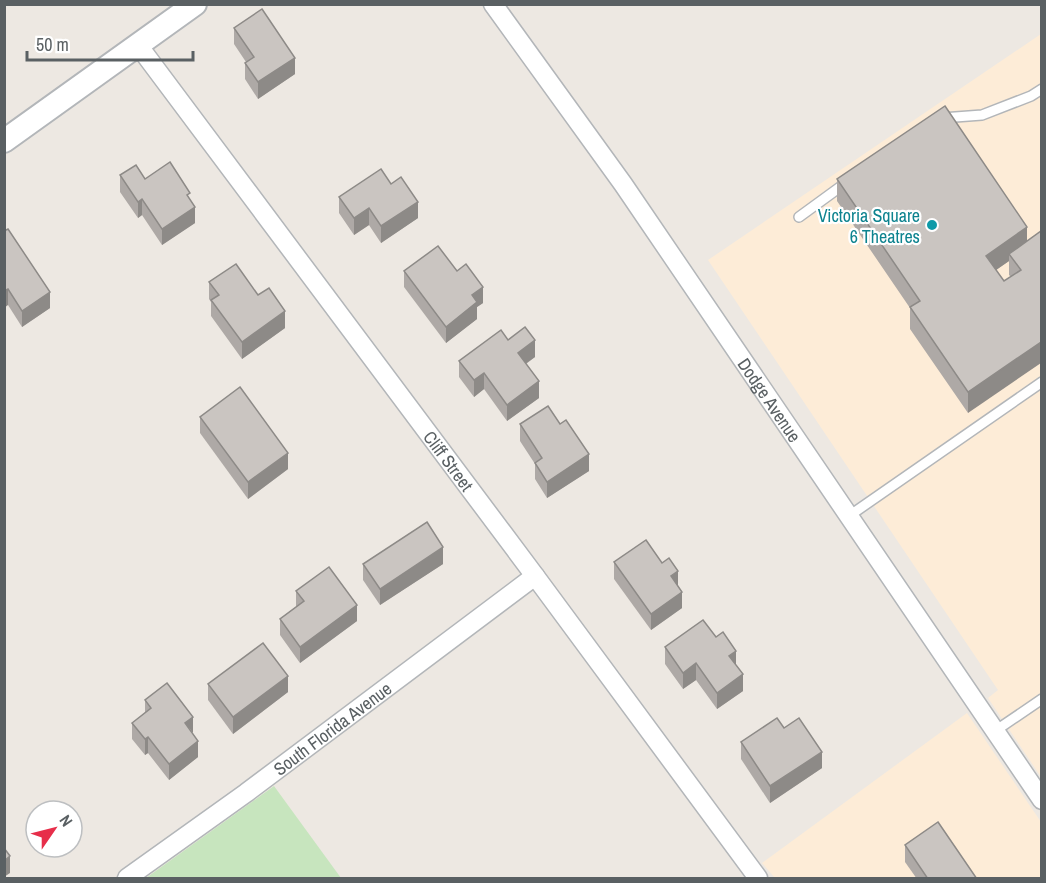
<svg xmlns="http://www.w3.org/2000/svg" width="1046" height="883" font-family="'Archivo Narrow',sans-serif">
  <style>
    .commercial { fill: #fdecd7 }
    .green { fill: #c7e5be }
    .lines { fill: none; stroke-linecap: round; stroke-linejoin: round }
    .service-casing { stroke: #b3b6b9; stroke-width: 12 }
    .minor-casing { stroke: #b3b6b9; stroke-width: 21 }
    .tertiary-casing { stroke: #b3b6b9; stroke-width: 26 }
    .service { stroke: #fff; stroke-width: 9 }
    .minor { stroke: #fff; stroke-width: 18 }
    .tertiary { stroke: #fff; stroke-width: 22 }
    .wall { fill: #aea9a6; fill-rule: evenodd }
    .shaded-wall { fill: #8d8a87 }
    .building { fill: #cac5c1; stroke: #8d8a87; stroke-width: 1.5 }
    .culture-dot { fill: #0f9aa8; stroke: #fff; stroke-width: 2 }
    .labels { text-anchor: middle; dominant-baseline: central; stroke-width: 4.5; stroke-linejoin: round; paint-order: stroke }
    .culture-label { font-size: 18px; fill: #0d838f; stroke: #fff; text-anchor: end }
    .street-label { font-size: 18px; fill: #5a6063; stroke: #fff }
  </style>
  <rect width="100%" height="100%" fill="#ede8e2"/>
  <g class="commercial">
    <path d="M1041,34V777L988,698L998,690L708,260Z"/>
    <path d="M967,713L1041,822V878H775L762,863Z"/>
  </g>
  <path class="green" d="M274,786L341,878H146Z"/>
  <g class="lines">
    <defs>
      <g id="service">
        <path d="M942,118L982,115L1031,96L1042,89"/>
        <path d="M799,217L847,182"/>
        <path d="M849,516L1042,382"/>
        <path d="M995,731L1042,699"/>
      </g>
      <g id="minor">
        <path id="s1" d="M493,4L623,184L1042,800"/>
        <path id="s2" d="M138,45L535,576L758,878"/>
        <path id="s3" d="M127,878L246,793L535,576"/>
      </g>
      <path id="tertiary" d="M4,141L195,4"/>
    </defs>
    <use href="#service" class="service-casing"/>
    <use href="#minor" class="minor-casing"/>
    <use href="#tertiary" class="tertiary-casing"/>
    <use href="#service" class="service"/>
    <use href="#minor" class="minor"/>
    <use href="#tertiary" class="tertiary"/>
  </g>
  <g class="wall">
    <path d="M234,28L295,74L258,99L245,79V63L246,62L234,44Z"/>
    <path d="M120,175L145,179L190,200L195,223L162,245L142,215L138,218L120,192Z"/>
    <path d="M837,179L1027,241L1041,231L968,413L910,329V308L837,201ZM1009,261V275L1011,277L1004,281L996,270Z"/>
    <path d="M391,184L418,218L381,243L369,225L354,235L339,213V197Z"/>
    <path d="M4,231L50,308L22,327L8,305Z"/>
    <path d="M404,271H457L483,303L477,307V319L446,343L404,287Z"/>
    <path d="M209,282L258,295L285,328L242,359L211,316V302L209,299Z"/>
    <path d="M508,340L535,357L526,364L539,398L507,421L484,389L474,397L459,377V361Z"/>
    <path d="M200,417L288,469L248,499L200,433Z"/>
    <path d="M520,424L589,471L547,498L535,479V464L520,441Z"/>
    <path d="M614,562L682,608L651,630L614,579Z"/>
    <path d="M363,564H443L380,605L363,580Z"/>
    <path d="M296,591L357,621L300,663L280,635V619L296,607Z"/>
    <path d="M665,647L736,665L743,691L717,709L696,680L683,689L665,664Z"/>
    <path d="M208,684L288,692L233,734L208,700Z"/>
    <path d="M145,700L193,734L198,757L169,780L148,753L145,755L132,739V723L145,713Z"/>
    <path d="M784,728L822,768L770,803L741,759V742Z"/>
    <path d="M905,845L977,879H917L905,862Z"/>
  </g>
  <g class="shaded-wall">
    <path d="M295,58V74L258,99V82Z"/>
    <path d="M142,199V215L138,218V202Z"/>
    <path d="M418,202V218L381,243V226Z"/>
    <path d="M195,207V223L162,245V229Z"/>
    <path d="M369,208V225L354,235V218Z"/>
    <path d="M1027,227V249L1009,254V261L986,277V256Z"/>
    <path d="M483,287V303L477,307V319L446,343V327L472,295Z"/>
    <path d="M8,289V305L4,308V291Z"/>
    <path d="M50,292V308L22,327V311Z"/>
    <path d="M285,311V328L242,359V342Z"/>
    <path d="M535,340V357L518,369V353Z"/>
    <path d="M1041,342V363L968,413V392Z"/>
    <path d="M484,373V389L474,397V380Z"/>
    <path d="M539,381V398L507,421V405Z"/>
    <path d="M288,453V469L248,499V482Z"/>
    <path d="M589,454V471L547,498V482Z"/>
    <path d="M443,547V564L380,605V589Z"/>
    <path d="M678,571V587L671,576Z"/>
    <path d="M682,592V608L651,630V614Z"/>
    <path d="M357,605V621L300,663V647Z"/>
    <path d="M736,651V667L729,656Z"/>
    <path d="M696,663V680L683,689V673Z"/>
    <path d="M743,674V691L717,709V693Z"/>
    <path d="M288,676V692L233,734V717Z"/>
    <path d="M193,717V733L185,723Z"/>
    <path d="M148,737V753L145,755V739Z"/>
    <path d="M198,741V757L169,780V764Z"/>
    <path d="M822,752V768L770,803V786Z"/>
    <path d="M10,856V873L4,877V861Z"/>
  </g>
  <g class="building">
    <path d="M262,9L295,58L258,82L245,63L254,57L234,28Z"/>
    <path d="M945,106L1027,227L986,256L1004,281L1021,270L1009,254L1041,231V342L968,392L910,307L920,301L837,179Z"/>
    <path d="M170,162L190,193L187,195L195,207L162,229L142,199L138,202L120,175L136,165L145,179Z"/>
    <path d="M381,169L391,184L401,177L418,202L381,226L369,208L354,218L339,197Z"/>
    <path d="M8,229L50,292L22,311L8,289L4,291V231Z"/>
    <path d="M438,246L457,271L466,264L483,287L472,295L477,302L446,327L404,271Z"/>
    <path d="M236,264L258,295L269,288L285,311L242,342L211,300L219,295L209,282Z"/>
    <path d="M525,327L535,340L518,353L539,381L507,405L484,373L474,380L459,361L501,330L508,340Z"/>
    <path d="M240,387L288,453L248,482L200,417Z"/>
    <path d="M548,406L560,424L566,420L589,454L547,482L535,463L542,458L520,424Z"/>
    <path d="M427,522L443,547L380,589L363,564Z"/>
    <path d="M646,540L662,563L669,558L678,571L671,576L682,592L651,614L614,562Z"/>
    <path d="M329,567L357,605L300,647L280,619L304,601L296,591Z"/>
    <path d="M703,620L716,637L723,632L736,651L729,656L743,674L717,693L696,663L683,673L665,647Z"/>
    <path d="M263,643L288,676L233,717L208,684Z"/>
    <path d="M167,683L193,717L185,723L198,741L169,764L148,737L145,739L132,723L151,708L145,700Z"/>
    <path d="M777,718L784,728L799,718L822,752L770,786L741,742Z"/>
    <path d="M938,822L977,879H928L905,845Z"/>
    <path d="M4,848L10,856L4,861Z"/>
  </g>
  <circle class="culture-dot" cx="932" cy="225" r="6"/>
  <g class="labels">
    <g class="culture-label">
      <text x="920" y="215">Victoria Square<tspan x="920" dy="21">6 Theatres</tspan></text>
    </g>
    <g class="street-label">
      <text stroke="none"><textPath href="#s1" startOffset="483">Dodge Avenue</textPath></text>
      <text stroke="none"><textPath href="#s2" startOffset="519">Cliff Street</textPath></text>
      <text stroke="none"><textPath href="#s3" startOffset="254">South Florida Avenue</textPath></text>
    </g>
  </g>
  <rect width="1046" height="883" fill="none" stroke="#5a6063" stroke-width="12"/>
  <g transform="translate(54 829) rotate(55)"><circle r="28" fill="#ffffff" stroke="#bdbfc1" stroke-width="1.5"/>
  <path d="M0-4.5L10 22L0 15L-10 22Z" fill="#e72e4a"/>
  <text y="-9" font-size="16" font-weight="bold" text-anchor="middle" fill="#5a6063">N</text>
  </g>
  <path d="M27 51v9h166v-9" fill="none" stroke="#5a6063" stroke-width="3"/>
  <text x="36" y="51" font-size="18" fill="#5a6063" stroke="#ffffff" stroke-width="4.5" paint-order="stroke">50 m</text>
</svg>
